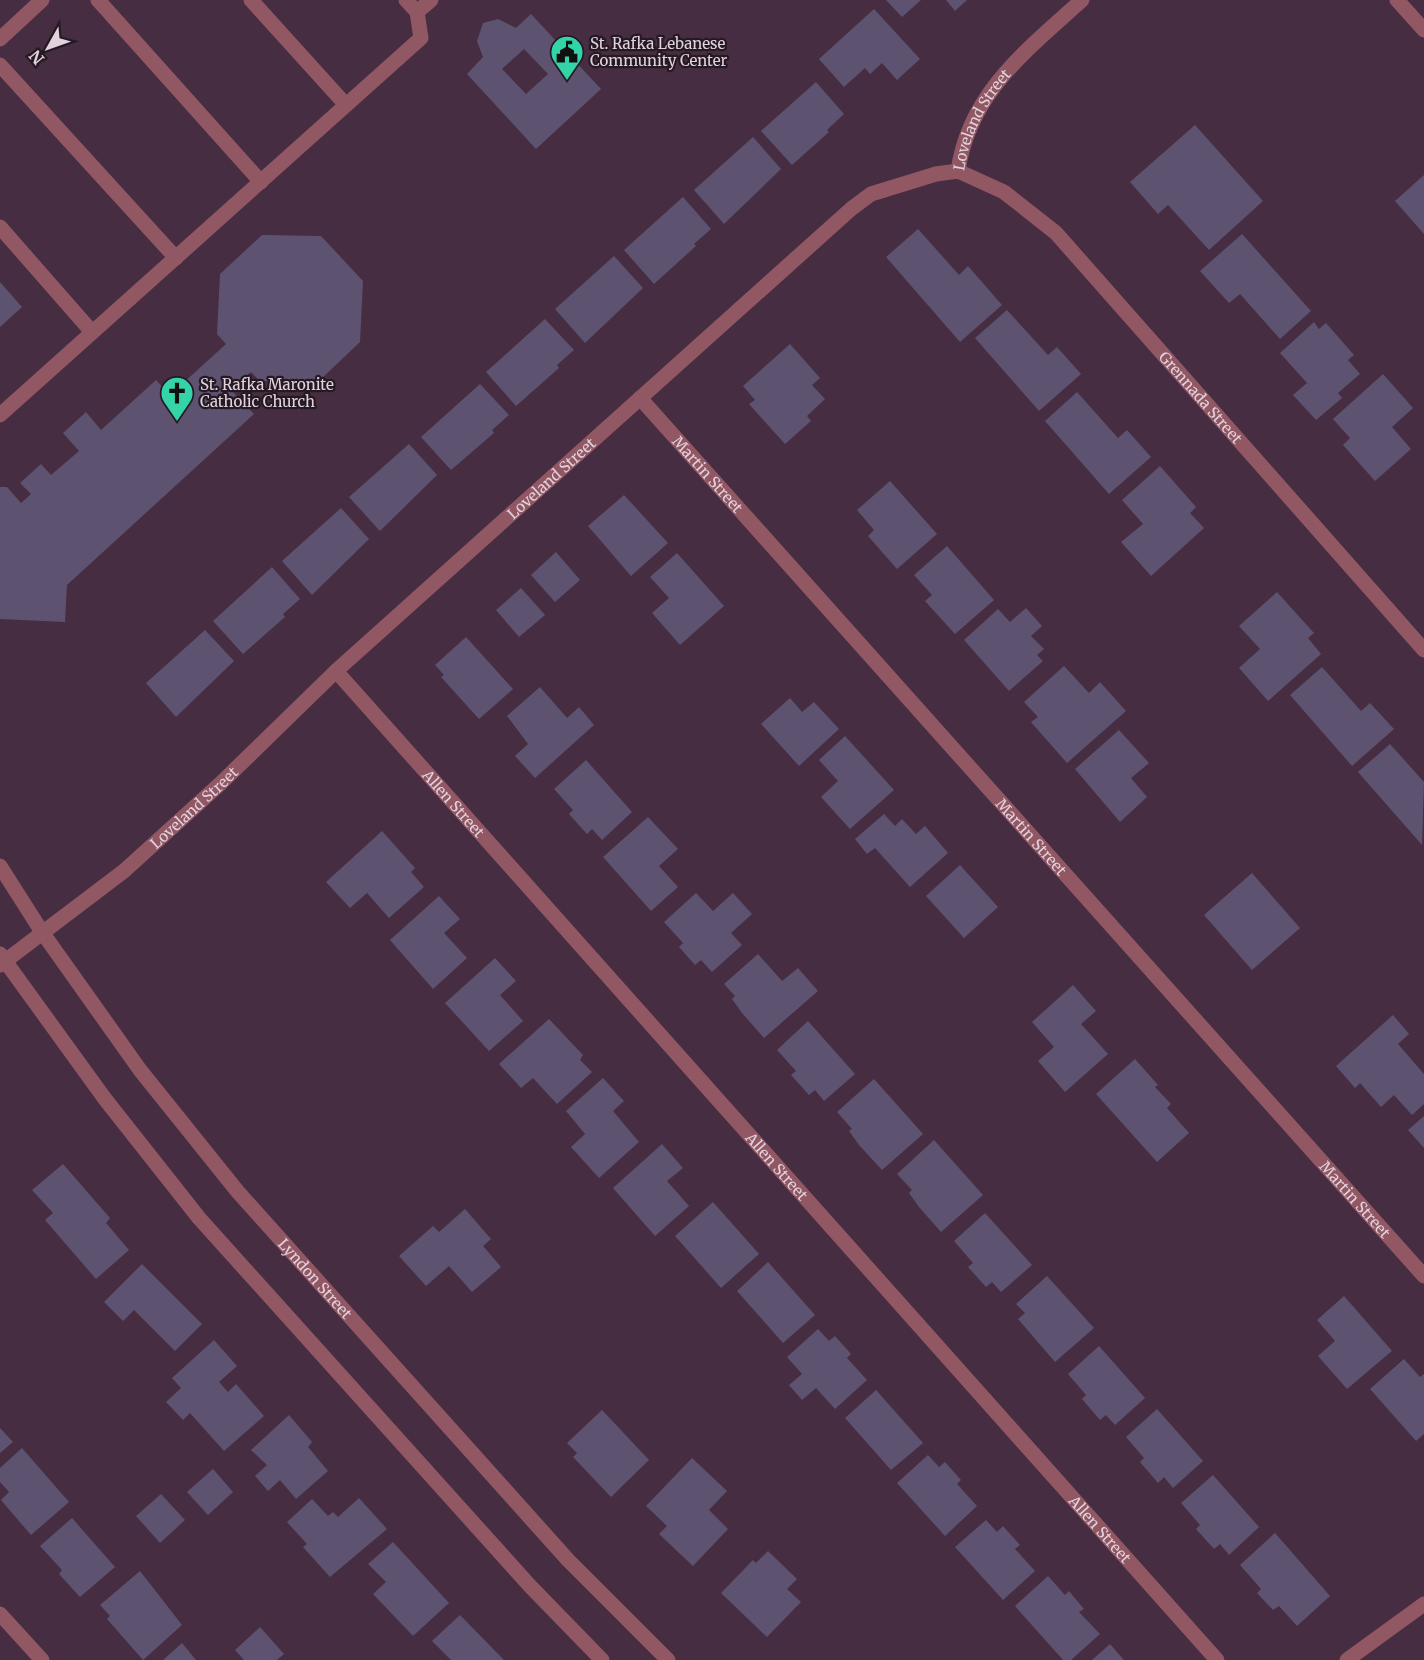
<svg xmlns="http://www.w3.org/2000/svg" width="1424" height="1660" font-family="Merriweather,serif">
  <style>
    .building { fill: #5d5370; fill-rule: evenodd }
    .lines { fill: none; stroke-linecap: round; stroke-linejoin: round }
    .minor { stroke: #915763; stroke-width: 15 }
    .labels { text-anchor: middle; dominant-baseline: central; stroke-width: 4.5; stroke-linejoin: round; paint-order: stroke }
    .poi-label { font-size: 15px; fill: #e2d2de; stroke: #251a23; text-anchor: start }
    .street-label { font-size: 15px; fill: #e2d2de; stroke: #251a23 }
  </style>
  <rect width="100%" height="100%" fill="#462d41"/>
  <g class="building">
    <path d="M886,0H921L902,17Z"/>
    <path d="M946,0H967L955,11Z"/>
    <path d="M874,9L920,59L897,80L882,63L870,74L865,68L844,87L819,59Z"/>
    <path d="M531,14L601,89L536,149L467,74L483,57L477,41L483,23L498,19L516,28ZM524,49L548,74L526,94L502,69Z"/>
    <path d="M816,82L844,114L827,130L829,132L792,165L761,131Z"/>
    <path d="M1195,125L1263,201L1209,250L1168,205L1158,214L1130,182Z"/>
    <path d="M753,137L781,169L724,224L694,190Z"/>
    <path d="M1424,175V234L1395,201Z"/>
    <path d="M683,197L711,229L694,244L696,246L654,284L624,250Z"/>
    <path d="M918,229L959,275L968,266L1002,305L960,342L886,257Z"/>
    <path d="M1242,234L1311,311L1280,339L1240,294L1229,303L1200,271Z"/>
    <path d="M262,235L321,236L363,281L360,342L318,382L260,381L251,372L231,390L254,414L67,585L65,622L0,619V487H7L21,503L31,494L20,483L41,464L51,475L79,451L63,433L86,412L101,430L156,380L170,395L226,344L217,334L220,274Z"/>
    <path d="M614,256L643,288L585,343L555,309Z"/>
    <path d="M0,282L22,307L0,327Z"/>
    <path d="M1007,310L1048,355L1057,347L1081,374L1039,411L975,338Z"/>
    <path d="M545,319L574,350L557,365L559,368L516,406L486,372Z"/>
    <path d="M1314,322L1319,329L1326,323L1354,355L1348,360L1360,374L1338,393L1342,398L1316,420L1293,395L1307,383L1280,353Z"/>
    <path d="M790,344L820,378L812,385L825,399L807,416L811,421L785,444L749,404L755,400L743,386Z"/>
    <path d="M1383,374L1413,408L1392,427L1411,449L1375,481L1343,445L1350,438L1333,419Z"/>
    <path d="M480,384L509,415L492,430L494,433L451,470L421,437Z"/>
    <path d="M1077,392L1118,438L1127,430L1151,457L1109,494L1045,421Z"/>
    <path d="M409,444L437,475L380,531L349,497Z"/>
    <path d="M1160,466L1196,507L1190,513L1204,528L1151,576L1121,542L1143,524L1122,500Z"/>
    <path d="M890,481L937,534L897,569L868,536L874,530L857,510Z"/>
    <path d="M624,495L668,543L631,576L588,526Z"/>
    <path d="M341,508L369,539L312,595L282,561Z"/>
    <path d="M947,546L994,600L955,634L925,601L932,595L914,575Z"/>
    <path d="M556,552L580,580L555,602L531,575Z"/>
    <path d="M677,553L724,606L680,645L652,613L669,598L650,577Z"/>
    <path d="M272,567L300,599L283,614L285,617L243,654L213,621Z"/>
    <path d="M521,588L545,615L519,637L496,610Z"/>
    <path d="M1277,592L1314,633L1308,638L1321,654L1268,701L1239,668L1260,649L1239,626Z"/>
    <path d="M1026,608L1042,626L1031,636L1044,649L1037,655L1043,661L1009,691L964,640L998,609L1010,622Z"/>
    <path d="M205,630L234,661L176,717L146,683Z"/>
    <path d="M466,637L513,689L479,719L441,677L444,675L435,665Z"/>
    <path d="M1064,666L1089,693L1100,682L1126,711L1067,763L1031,722L1038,717L1024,702Z"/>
    <path d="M1322,667L1361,711L1370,703L1394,729L1352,766L1290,695Z"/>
    <path d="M540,687L567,718L579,707L594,725L535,778L515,756L528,744L507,716Z"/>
    <path d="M790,698L802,712L814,702L839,729L799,766L761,724Z"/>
    <path d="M1119,730L1149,763L1131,778L1147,797L1120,822L1075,769Z"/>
    <path d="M845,736L894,790L850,829L821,797L838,781L819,760Z"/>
    <path d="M1390,744L1424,782L1422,845L1358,772Z"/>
    <path d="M586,760L632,812L602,840L592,829L587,834L569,814L573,810L554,789Z"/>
    <path d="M884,814L895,826L902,819L916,834L925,826L948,853L910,887L875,848L867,854L855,839Z"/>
    <path d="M648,817L678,849L659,866L678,887L651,911L603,857Z"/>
    <path d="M382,831L415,868L411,872L424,887L389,918L367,893L350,908L326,882Z"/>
    <path d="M960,865L998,907L964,938L926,896Z"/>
    <path d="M1252,873L1300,928L1252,970L1204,915Z"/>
    <path d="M696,893L713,911L733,893L752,914L731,933L742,945L712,972L701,960L695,965L679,947L683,943L664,922Z"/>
    <path d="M439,896L460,919L444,933L467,958L433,989L390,940Z"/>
    <path d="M758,954L782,981L798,968L818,991L764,1038L742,1013L732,999L735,996L724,984Z"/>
    <path d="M495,958L516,981L500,995L523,1021L489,1051L445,1003Z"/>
    <path d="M1073,985L1096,1011L1081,1024L1108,1054L1065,1092L1038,1061L1054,1047L1032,1022Z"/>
    <path d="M1393,1015L1409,1034L1398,1044L1424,1074V1104L1412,1115L1394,1095L1381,1107L1360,1083L1355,1088L1336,1066Z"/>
    <path d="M549,1019L583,1055L580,1060L592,1072L557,1104L533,1078L521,1088L499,1064Z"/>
    <path d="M808,1021L855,1074L824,1101L815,1090L809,1095L791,1075L796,1071L777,1050Z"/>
    <path d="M1135,1059L1158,1085L1155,1087L1171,1104L1167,1108L1189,1133L1157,1162L1096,1094Z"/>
    <path d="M603,1078L624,1101L613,1111L639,1142L599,1178L571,1147L585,1134L566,1111Z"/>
    <path d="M874,1079L923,1134L882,1170L859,1145L849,1131L852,1129L837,1112Z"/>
    <path d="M1424,1116V1148L1408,1130Z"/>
    <path d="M934,1140L983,1195L941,1232L919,1207L909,1193L912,1190L897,1174Z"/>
    <path d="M662,1144L683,1168L667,1181L689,1206L655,1236L613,1188Z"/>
    <path d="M63,1164L110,1218L106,1223L129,1250L96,1279L45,1220L53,1213L32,1190Z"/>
    <path d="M713,1202L759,1254L721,1288L675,1236Z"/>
    <path d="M465,1209L491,1239L483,1246L501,1267L472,1292L449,1266L426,1286L399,1256L433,1226L439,1232Z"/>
    <path d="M985,1213L1032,1265L1001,1292L992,1282L986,1287L968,1267L973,1263L954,1241Z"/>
    <path d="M768,1262L815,1315L783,1343L737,1291Z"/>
    <path d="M142,1264L202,1324L175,1351L134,1310L123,1321L104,1302Z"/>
    <path d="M1047,1276L1094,1328L1055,1362L1018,1319L1025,1313L1016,1304Z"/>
    <path d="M1344,1296L1392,1351L1347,1389L1318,1356L1335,1341L1317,1320Z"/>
    <path d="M818,1329L829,1341L835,1336L851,1354L847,1358L867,1380L835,1409L816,1388L802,1400L789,1385L802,1374L787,1357Z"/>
    <path d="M214,1340L237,1366L219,1382L228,1392L236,1384L264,1416L224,1451L190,1413L183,1420L166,1402L181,1388L172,1378Z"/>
    <path d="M1099,1346L1145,1398L1115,1425L1106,1415L1100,1420L1082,1399L1086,1395L1068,1374Z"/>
    <path d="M1404,1359L1420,1377L1424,1374V1434L1416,1441L1370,1389Z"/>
    <path d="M876,1390L923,1443L891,1470L845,1418Z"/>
    <path d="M1157,1409L1203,1461L1173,1488L1164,1477L1158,1483L1140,1462L1144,1458L1126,1437Z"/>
    <path d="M602,1410L649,1460L611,1497L573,1457L577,1453L567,1443Z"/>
    <path d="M289,1415L312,1442L308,1447L328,1471L296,1499L280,1480L268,1491L255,1476L267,1465L251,1450Z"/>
    <path d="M0,1428L13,1442L0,1453Z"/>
    <path d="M22,1448L69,1502L31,1535L1,1500L9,1492L0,1482V1468Z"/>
    <path d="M928,1455L939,1467L945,1462L961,1480L957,1484L977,1506L945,1536L897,1483Z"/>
    <path d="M692,1458L727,1491L709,1510L728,1529L693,1566L659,1534L667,1526L646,1506Z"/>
    <path d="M213,1469L233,1492L208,1515L187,1492Z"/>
    <path d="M1213,1475L1259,1527L1229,1555L1220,1544L1214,1549L1196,1529L1200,1525L1181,1503Z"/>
    <path d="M161,1494L185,1520L160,1543L136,1516Z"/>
    <path d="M359,1498L387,1529L330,1577L303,1547L307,1544L287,1522L312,1499L328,1516L333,1512L338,1517Z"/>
    <path d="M72,1518L115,1567L80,1597L59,1574L62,1570L40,1546Z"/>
    <path d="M986,1520L997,1532L1003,1526L1020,1545L1015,1549L1035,1571L1003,1600L955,1547Z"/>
    <path d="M1275,1533L1330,1596L1297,1626L1279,1606L1273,1610L1257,1593L1261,1589L1240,1565Z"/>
    <path d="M393,1542L449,1603L413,1636L373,1594L386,1582L368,1564Z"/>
    <path d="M768,1551L797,1579L787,1589L801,1602L767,1637L721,1593L753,1560L756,1563Z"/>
    <path d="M140,1571L182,1625L143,1660L107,1619L110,1616L100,1605Z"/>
    <path d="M1048,1576L1065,1595L1069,1591L1084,1609L1079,1612L1100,1634L1071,1660H1063L1015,1606Z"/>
    <path d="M460,1615L504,1660H451L432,1641Z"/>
    <path d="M260,1627L284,1654L277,1660H244L235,1650Z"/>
    <path d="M182,1643L196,1660H163Z"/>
    <path d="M1110,1644L1124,1660H1092Z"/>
  </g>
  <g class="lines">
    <g class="minor">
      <path d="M98,0L261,182"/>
      <path d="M251,0L346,105"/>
      <path d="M1397,0L1424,30"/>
      <path d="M417,12L431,0"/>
      <path d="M0,39L42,0"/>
      <path d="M0,65L176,258"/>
      <path id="s1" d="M958,171C969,93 1027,50 1082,0"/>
      <path d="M0,227L92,332"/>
      <path id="s2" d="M640,398L1424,1276"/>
      <path d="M0,415L421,38L417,12L406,0"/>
      <path id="s3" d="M336,671L1217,1660"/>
      <path id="s4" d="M0,866L42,932L140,1070L238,1192L568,1560L668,1660"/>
      <path d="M0,954L105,1099L199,1218L530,1586L602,1660"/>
      <path id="s5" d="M0,965L124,871L221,783L336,671L851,209L871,194L936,174L958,171L1004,192L1056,233L1424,650"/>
      <path d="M0,1614L42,1660"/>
      <path d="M1347,1660L1424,1604"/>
    </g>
  </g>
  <defs>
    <symbol id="civic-pin" viewBox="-11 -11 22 30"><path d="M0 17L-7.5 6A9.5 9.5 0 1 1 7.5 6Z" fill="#34d4a8" stroke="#251a23"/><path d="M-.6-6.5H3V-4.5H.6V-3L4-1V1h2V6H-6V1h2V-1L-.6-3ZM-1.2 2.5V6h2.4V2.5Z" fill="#111"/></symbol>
    <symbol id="church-pin" viewBox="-11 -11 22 30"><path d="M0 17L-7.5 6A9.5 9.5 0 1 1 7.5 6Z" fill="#34d4a8" stroke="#251a23"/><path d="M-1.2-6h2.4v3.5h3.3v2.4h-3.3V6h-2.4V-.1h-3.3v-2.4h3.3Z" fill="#111"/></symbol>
  </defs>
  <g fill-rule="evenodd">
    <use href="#civic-pin" x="548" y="33" width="38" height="52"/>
    <use href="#church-pin" x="158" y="374" width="38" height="52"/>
  </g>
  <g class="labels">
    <g class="poi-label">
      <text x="590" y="43">St. Rafka Lebanese<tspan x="590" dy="17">Community Center</tspan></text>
      <text x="200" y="384">St. Rafka Maronite<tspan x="200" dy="17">Catholic Church</tspan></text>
    </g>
    <g class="street-label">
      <text stroke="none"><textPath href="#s1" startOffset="57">Loveland Street</textPath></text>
      <text stroke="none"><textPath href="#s5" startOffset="1590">Grennada Street</textPath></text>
      <text stroke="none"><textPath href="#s2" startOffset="102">Martin Street</textPath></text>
      <text stroke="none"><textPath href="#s5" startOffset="736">Loveland Street</textPath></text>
      <text stroke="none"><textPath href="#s3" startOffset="177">Allen Street</textPath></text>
      <text stroke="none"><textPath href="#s5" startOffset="250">Loveland Street</textPath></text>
      <text stroke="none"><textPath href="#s2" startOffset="588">Martin Street</textPath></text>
      <text stroke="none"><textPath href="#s3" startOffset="663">Allen Street</textPath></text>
      <text stroke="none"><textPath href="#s2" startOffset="1074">Martin Street</textPath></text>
      <text stroke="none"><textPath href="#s4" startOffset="520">Lyndon Street</textPath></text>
      <text stroke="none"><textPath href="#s3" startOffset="1149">Allen Street</textPath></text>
    </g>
  </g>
  <g transform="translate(48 48) rotate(230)" stroke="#251a23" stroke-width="4.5" paint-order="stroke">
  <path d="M0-4.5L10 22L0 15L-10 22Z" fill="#e2d2de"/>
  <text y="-9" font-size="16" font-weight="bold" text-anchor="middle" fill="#e2d2de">N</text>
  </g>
</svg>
